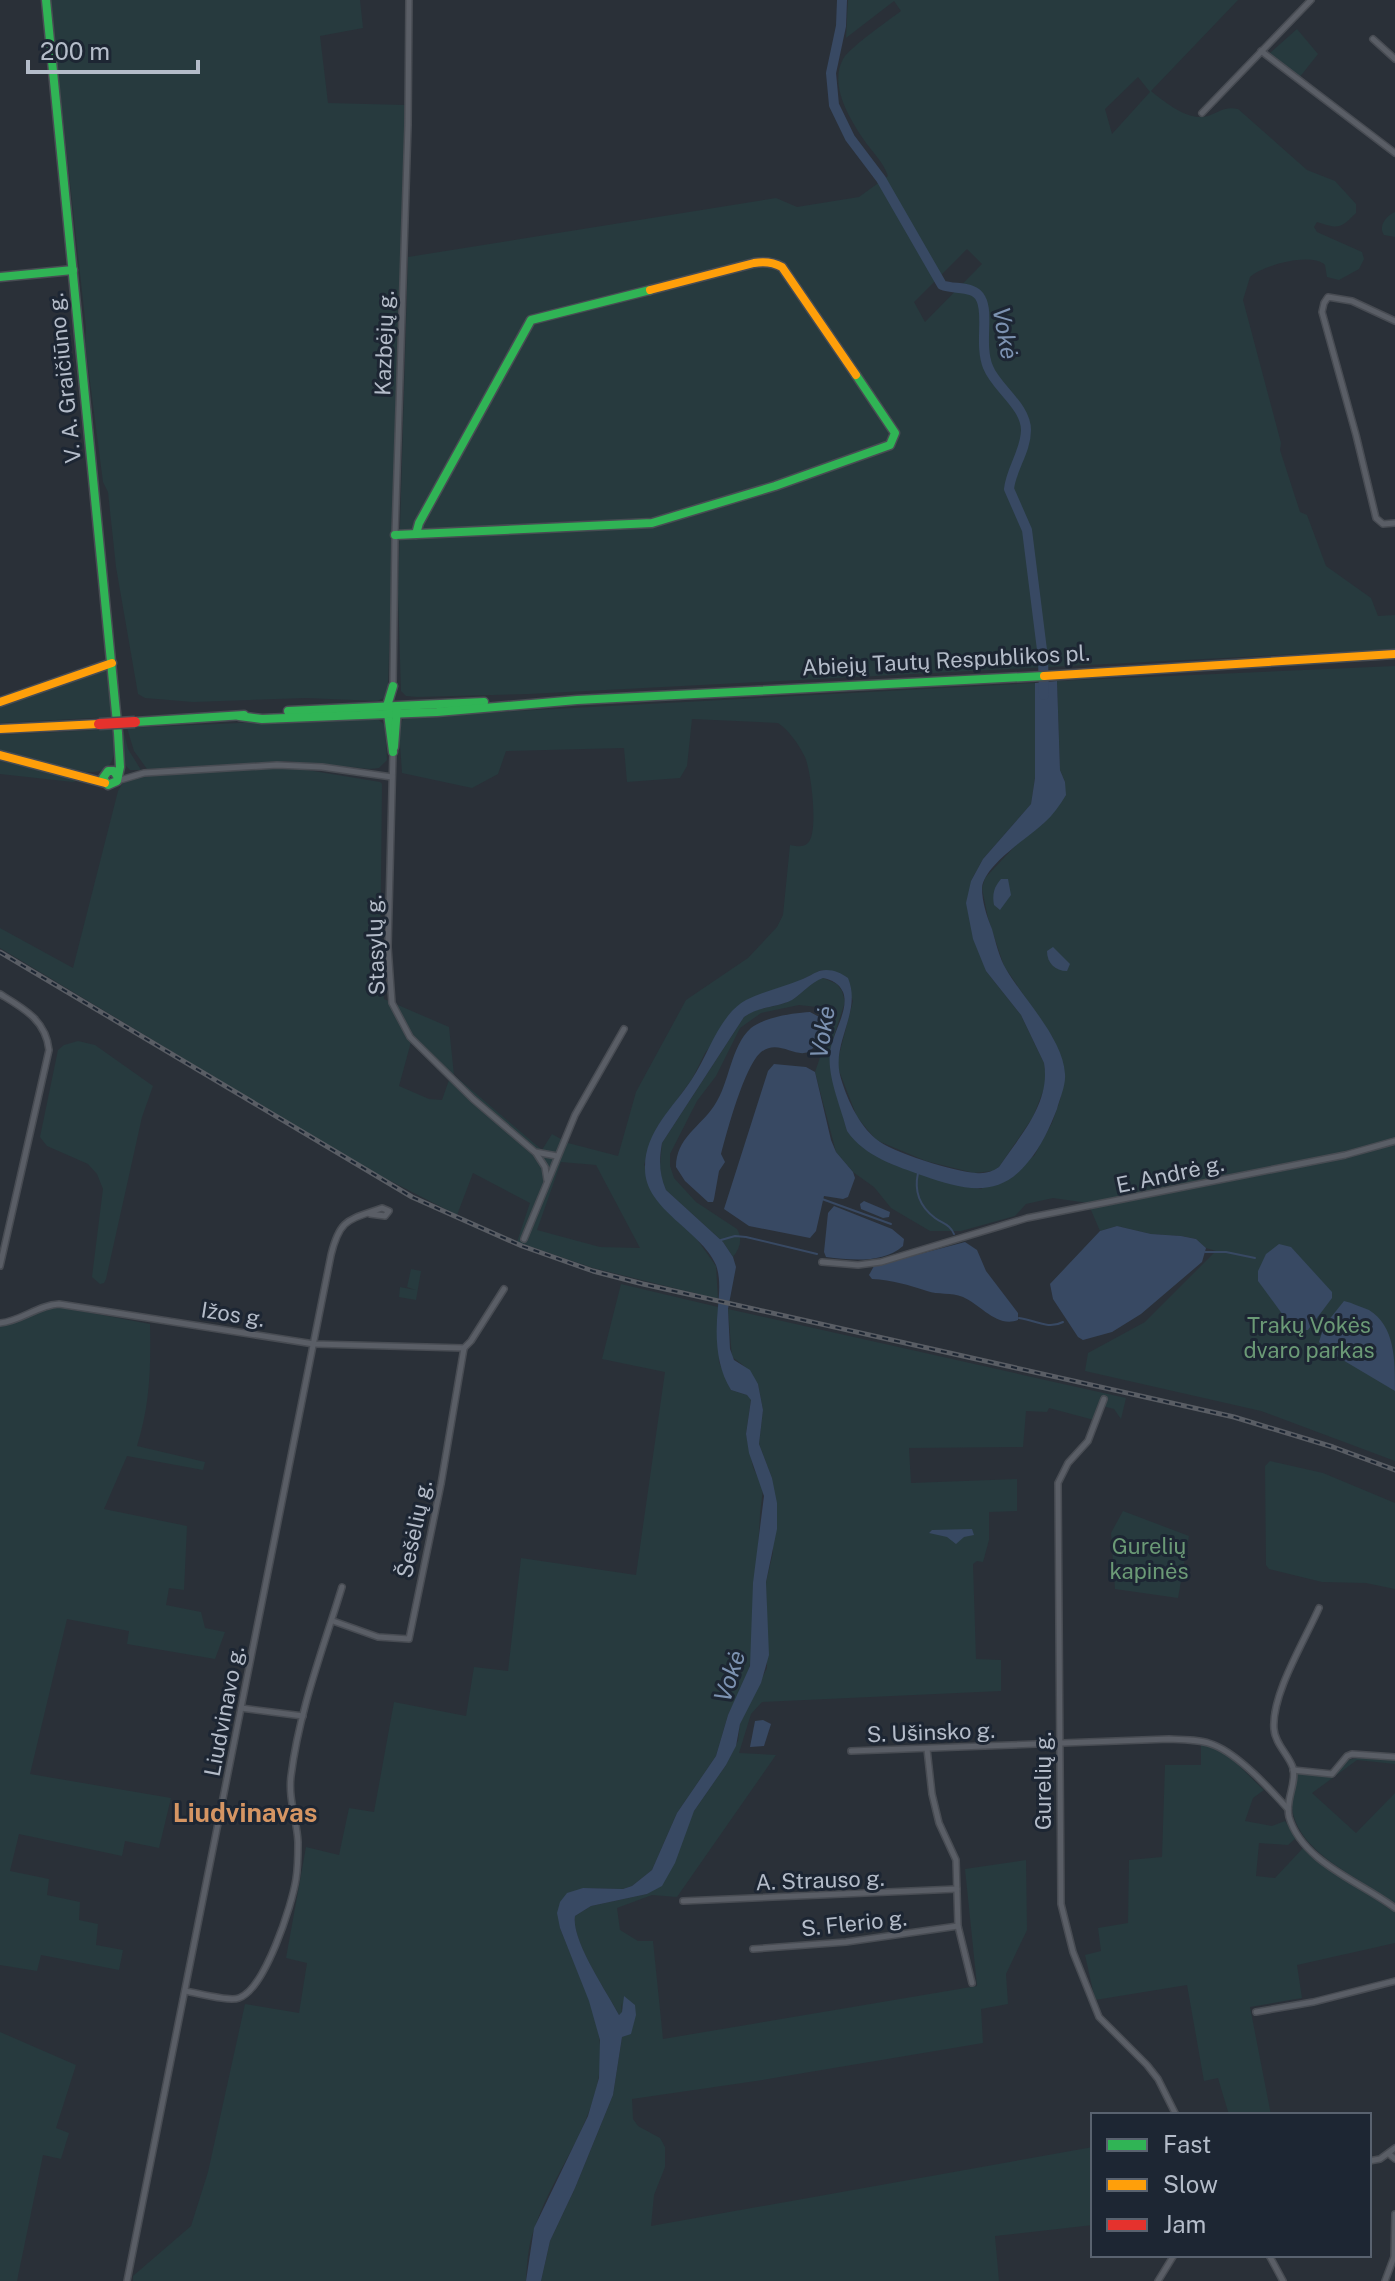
<svg xmlns="http://www.w3.org/2000/svg" width="1395" height="2281" font-family="'Public Sans',sans-serif">
  <style>
    .green { fill: #273a3e; fill-rule: evenodd }
    .water { fill: #384963 }
    .lines { fill: none; stroke-linecap: round; stroke-linejoin: round }
    .stream { stroke: #384963; stroke-width: 2 }
    .river { stroke: #384963; stroke-width: 10 }
    .street-casing { stroke: #484c53; stroke-width: 8 }
    .fast-casing { stroke: #484c53; stroke-width: 11 }
    .slow-casing { stroke: #484c53; stroke-width: 11 }
    .street { stroke: #5a5e66; stroke-width: 5 }
    .fast { stroke: #30b455; stroke-width: 8 }
    .slow { stroke: #ff9f0a; stroke-width: 8 }
    .rail-casing { stroke: #595d64; stroke-width: 5 }
    .rail { stroke: #1d2633; stroke-width: 2; stroke-dasharray: 6; stroke-linecap: butt }
    .jam-bridge-casing { stroke: #474c53; stroke-width: 13; stroke-linecap: butt }
    .jam-bridge { stroke: #e5322d; stroke-width: 10 }
    .labels { text-anchor: middle; dominant-baseline: central; stroke-width: 6; stroke-linejoin: round; paint-order: stroke }
    .street-label { font-size: 22px; fill: #b4bcc9; stroke: #1d2633 }
    .park-label { font-size: 22px; fill: #6b9a76; stroke: #1d2633 }
    .water-label { font-size: 24px; font-style: italic; fill: #7c92b1; stroke: #1d2633 }
    .quarter-label { font-size: 26px; font-weight: bold; fill: #d59563; stroke: #1d2633 }
  </style>
  <rect width="100%" height="100%" fill="#2a3038"/>
  <g class="green">
    <path d="M50,0H360L363,28L320,36L328,103L405,105L388,687L384,698L377,701L306,698L193,702L145,698L138,694L116,567L108,492L103,482L85,343L86,328Z"/>
    <path d="M848,0H1238L1151,91C1165,102 1188,122 1208,116C1219,112 1225,106 1238,109L1307,170L1335,181L1356,204V213C1340,229 1339,229 1317,222L1314,227L1317,232L1362,252L1364,259L1359,269L1339,280L1327,277L1325,265C1312,252 1263,265 1250,277L1243,300L1281,443L1280,450L1300,512L1307,515L1326,566L1371,598L1378,616L1395,615V649L529,694L417,697L406,696L401,691L398,594L408,257L776,198L797,207L859,197L888,176C883,161 872,152 864,140C849,118 829,85 843,59C849,48 889,20 901,11L894,1L846,38ZM1138,77L1150,92L1112,134L1105,109ZM967,249L982,264L925,322L914,302Z"/>
    <path d="M1297,29L1318,54L1299,78L1269,54Z"/>
    <path d="M1395,212V237L1384,235C1378,226 1386,216 1395,212Z"/>
    <path d="M1395,666V1461L1261,1411L1085,1371L1088,1353L1145,1322L1216,1251L1206,1248L1196,1239L1181,1236L1151,1234L1117,1226L1100,1231L1088,1203L1053,1198L1026,1204L1015,1216L961,1231H930L891,1208L874,1187L853,1172L836,1152L815,1072L830,1028L831,1017L827,1011L817,1007L799,1005L761,1013L740,1028L716,1076L697,1101L670,1154V1166L674,1178L696,1202L737,1229C743,1239 740,1248 733,1257L723,1242L666,1190L661,1178L660,1166L662,1143L744,1017L753,1011L782,1004L795,998L815,981L823,978L837,984L842,991L845,1002L833,1039L830,1067L847,1131L889,1163L962,1186L981,1189L1034,1156L1052,1123L1061,1097L1053,1038L1004,966L988,918L982,888L985,878L1019,842L1044,823L1065,782L1060,770L1057,681Z"/>
    <path d="M104,669L108,674L112,717L0,723V706Z"/>
    <path d="M1035,683V778L1031,804L983,859L971,881L986,971L1021,1015L1044,1063L1045,1071V1086L1033,1117L999,1167L993,1171L974,1173L926,1161L876,1140L857,1117L838,1068V1059L853,1001L840,973L821,970L793,984L745,1001L705,1053L692,1079L657,1127L644,1165L716,1266L718,1299L593,1268L517,1242L530,1203L473,1173L457,1215L367,1169L0,948V928L73,968L118,791L122,784L132,779L161,774L277,768L301,769L380,782L382,784L380,975L384,999L449,1027L454,1075L542,1150L552,1134L568,1143L618,1156L636,1092L686,1000L748,958L777,927L783,915L790,845C796,846 803,848 808,843C819,832 811,771 805,757C799,745 789,730 778,723L692,719L687,766L680,778L627,782L624,748L506,751L498,774L472,788L402,773L399,729L403,719L408,717ZM411,1042L449,1080L442,1100L429,1099L399,1086ZM561,1162L596,1165L640,1248L600,1247L537,1230Z"/>
    <path d="M375,717L385,725L387,760L379,768L370,769L286,761L147,769L134,751L127,728Z"/>
    <path d="M114,729C115,754 117,774 85,772L0,751V735Z"/>
    <path d="M123,729L128,749L141,770H130L124,764Z"/>
    <path d="M0,758L79,780L73,782L0,774Z"/>
    <path d="M78,1041L95,1045L153,1086L142,1117L106,1279L104,1283L100,1284L92,1277L103,1189L97,1174L88,1164L47,1146L40,1137L58,1050L64,1045Z"/>
    <path d="M411,1269L421,1271L416,1300L399,1297L400,1287L416,1290L407,1287Z"/>
    <path d="M621,1284L718,1307L719,1362L731,1390L747,1395L751,1399L746,1434L753,1467L763,1489L760,1514L752,1655L747,1677L728,1715L716,1756L677,1813L652,1870L632,1886L623,1889L583,1888L560,1928C574,1964 596,2004 600,2044C606,2112 556,2165 535,2227C528,2244 527,2263 526,2281H133V2276L191,2226L208,2172L245,2004L299,2013L307,1963L286,1958L306,1847L339,1855L349,1808L374,1812L394,1702L466,1716L474,1667L508,1671L521,1558L636,1575L665,1372L602,1359Z"/>
    <path d="M51,1308H65L150,1324C151,1367 150,1405 137,1446L205,1462L203,1470L127,1456L104,1509L187,1526L184,1590L169,1588L166,1605L201,1612L205,1628L225,1632L215,1659L127,1644L129,1631L67,1619L30,1774L171,1798L159,1848L125,1841L122,1856L19,1834L10,1871L49,1879L47,1895L80,1902L79,1920L98,1924L96,1945L123,1950L119,1970L41,1955L37,1971L0,1965V1327Z"/>
    <path d="M728,1309L1126,1398L1121,1419L1114,1409L1099,1405L1094,1420L1049,1408L1047,1412L1026,1411L1023,1447L909,1448L911,1483L1017,1479V1511L989,1512V1540L983,1562L977,1561L973,1564L976,1659L1001,1660V1691L762,1702L751,1714L739,1753L776,1755L677,1897L652,1895L617,1908L620,1930L638,1941H653L663,2039L977,1986L965,1869L1026,1860L1027,1930L1006,1974L1008,2004L981,2009L983,2043L756,2081L632,2099L633,2119L638,2126L660,2138L665,2147V2167L654,2195L651,2226L1093,2147V2225L995,2236L999,2281H541L550,2241L575,2188L613,2095L622,2037L631,2033L621,2003L622,2013L619,2015C607,1992 571,1941 575,1916L591,1906L647,1894L694,1811L726,1765L738,1741L740,1723L767,1668L766,1582L773,1553L772,1478L759,1444L763,1410L758,1384L743,1365L732,1357Z"/>
    <path d="M1270,1461L1323,1473L1395,1503V1589L1366,1583L1322,1582L1269,1569L1266,1565L1265,1466Z"/>
    <path d="M1123,1511L1189,1536L1178,1598L1115,1589L1111,1533Z"/>
    <path d="M1201,1744C1226,1747 1246,1774 1264,1790L1253,1798L1245,1821L1272,1826L1285,1821L1296,1838L1288,1845L1259,1843L1256,1876L1275,1878L1304,1847L1321,1862L1395,1912V1943L1297,1965L1302,1998L1250,2007L1271,2115H1229L1218,2078L1204,2081L1187,1985L1095,2000L1085,1955L1101,1951L1098,1928L1128,1923L1129,1860L1162,1857L1165,1765H1201Z"/>
    <path d="M1361,1757L1395,1760V1764L1357,1760L1312,1793L1356,1833L1395,1793V1904C1352,1871 1268,1843 1298,1773L1332,1776L1348,1760Z"/>
    <path d="M0,2032L76,2065L56,2128L69,2133L61,2159L43,2155L17,2281H0Z"/>
  </g>
  <g class="water">
    <path d="M1057,681L1060,770L1065,782L1066,795C1060,805 1053,815 1044,823C1028,838 984,865 982,888C982,902 987,917 992,929C996,943 999,957 1006,969C1024,1000 1063,1038 1065,1074C1066,1085 1060,1098 1057,1109C1050,1127 1041,1147 1028,1162C999,1199 964,1190 924,1176C896,1166 865,1157 847,1131C841,1107 827,1077 830,1052C832,1034 850,1009 843,992C839,983 832,980 823,978C810,983 803,993 792,1000C776,1008 759,1006 744,1017L662,1143C659,1160 659,1174 666,1190L723,1242L733,1257L736,1267L728,1309L730,1349L734,1360L750,1370L758,1384L763,1410L759,1444L772,1478L777,1503V1529L766,1582L769,1655L761,1683L740,1724L736,1746L726,1765L694,1811L675,1863L662,1886L647,1894L591,1906L575,1916C571,1940 607,1992 619,2015L622,2012L624,1996L635,2005L636,2015L631,2034L622,2037L613,2095L575,2188L550,2241L541,2281H526L534,2228L588,2116L599,2078L600,2040L589,2001L560,1928L557,1913L560,1902L567,1893L583,1888L623,1889L632,1886L652,1870L677,1813L716,1756L728,1715L750,1666L753,1583L764,1496L749,1453L746,1434L751,1400L747,1395L731,1390C716,1366 715,1336 718,1307C719,1294 721,1279 716,1265C702,1231 645,1210 645,1169C644,1132 673,1108 692,1079C706,1058 714,1031 732,1011C736,1007 742,1002 746,1000C766,990 789,986 809,976C815,973 819,970 826,970C835,970 841,973 848,978C862,1012 832,1041 840,1075C846,1097 858,1124 876,1139C891,1152 955,1172 976,1173C984,1174 992,1172 999,1167C1020,1136 1051,1103 1044,1063L1021,1015L986,971L973,939L966,903L971,881L983,859L1031,804L1035,778V683Z"/>
    <path d="M1001,879H1008L1011,895L1000,910L994,905C992,894 994,887 1001,879Z"/>
    <path d="M1053,947L1070,964L1067,971C1055,971 1047,963 1047,951Z"/>
    <path d="M810,1012L823,1019C812,1085 785,1031 760,1053C744,1068 727,1131 721,1154L725,1162L719,1171L714,1199L713,1202H708L685,1181L676,1167C676,1138 700,1127 714,1106C730,1083 730,1047 751,1028C765,1017 793,1013 810,1012Z"/>
    <path d="M774,1064L806,1067L815,1072L831,1140L836,1152L853,1172L855,1178L848,1197L843,1199L824,1196L816,1231L810,1238L749,1226L724,1209L768,1071Z"/>
    <path d="M864,1201L890,1212L889,1217L883,1218L861,1209L860,1204Z"/>
    <path d="M834,1206L892,1229L904,1239L903,1246C882,1264 851,1260 826,1257L824,1252L828,1213Z"/>
    <path d="M1117,1226L1151,1234L1181,1236L1196,1239L1206,1248L1202,1262L1141,1314L1112,1332L1083,1340L1078,1337L1053,1299L1050,1284L1100,1231Z"/>
    <path d="M965,1242L977,1250L986,1271L1018,1313V1320C997,1328 981,1305 963,1297C951,1292 938,1295 927,1291C908,1285 893,1280 872,1279L869,1275L874,1266Z"/>
    <path d="M1279,1244L1291,1247L1332,1292V1298L1308,1330H1297L1291,1326L1258,1281V1271L1266,1254Z"/>
    <path d="M1344,1301C1353,1303 1360,1307 1369,1310C1395,1326 1395,1359 1395,1391L1331,1353L1319,1342L1324,1326Z"/>
    <path d="M972,1529L974,1535L964,1537L956,1544L947,1537L929,1533L932,1530Z"/>
    <path d="M763,1720L771,1724L764,1746L750,1747L755,1721Z"/>
  </g>
  <g class="lines">
    <g class="stream">
      <path d="M918,1173C914,1191 919,1206 935,1218C943,1224 950,1224 954,1234"/>
      <path d="M822,1199L891,1224"/>
      <path d="M721,1240L735,1236L746,1237L817,1254"/>
      <path d="M1205,1252H1226L1255,1258"/>
      <path d="M1019,1318C1035,1320 1048,1330 1063,1322"/>
    </g>
    <path class="river" d="M842,0L841,26L831,73L834,105L850,138L881,179L942,285C954,290 975,285 981,299C989,314 979,345 988,367C996,388 1026,406 1026,430C1026,451 1011,469 1009,489L1027,530L1043,658L1044,695"/>
    <defs>
      <g id="street">
        <path d="M1373,39L1395,59"/>
        <path d="M1261,51L1395,153"/>
        <path d="M1202,113L1311,0"/>
        <path d="M1395,321L1352,301L1328,297L1324,303L1322,312L1356,435L1376,518L1383,524L1395,523"/>
        <path d="M393,686L395,535L408,125L409,0"/>
        <path d="M393,752L388,947L392,1003L410,1037L473,1099L535,1152L557,1156"/>
        <path d="M117,781L144,773L277,765L322,767L392,777"/>
        <path d="M0,994C23,1008 46,1020 49,1050L0,1266"/>
        <path d="M536,1153L545,1167L547,1180"/>
        <path d="M524,1239L575,1115L624,1029"/>
        <path d="M822,1262L858,1265L881,1262L1027,1218L1345,1155L1395,1141"/>
        <path d="M0,1323C21,1321 38,1305 59,1304L314,1344L464,1348"/>
        <path d="M464,1348L471,1341L504,1289"/>
        <path d="M1104,1399L1088,1441L1068,1463L1058,1483L1061,1904L1073,1952L1099,2017L1147,2065L1158,2079L1176,2115"/>
        <path d="M1319,1608C1305,1640 1271,1695 1274,1729C1275,1744 1289,1755 1293,1768C1297,1783 1285,1800 1289,1817C1302,1862 1361,1882 1395,1908"/>
        <path d="M333,1621L378,1637L409,1639L441,1484L464,1348"/>
        <path d="M241,1708L303,1716"/>
        <path d="M927,1749L932,1794L939,1823L956,1860L958,1926L972,1983"/>
        <path d="M851,1751L1169,1739C1183,1740 1201,1739 1214,1745C1239,1755 1270,1789 1288,1809"/>
        <path d="M1293,1770L1332,1774L1347,1756L1352,1754L1395,1757"/>
        <path d="M683,1901L957,1889"/>
        <path d="M753,1949L846,1942L958,1926"/>
        <path d="M185,1991C198,1993 229,2002 239,1998C265,1989 292,1905 296,1879C298,1867 298,1854 298,1842C297,1820 288,1799 291,1776C299,1711 323,1649 342,1587"/>
        <path d="M1256,2012L1313,2002L1395,1981"/>
        <path d="M1389,2154L1395,2159"/>
        <path d="M1369,2161L1380,2159L1395,2148"/>
        <path d="M1269,2255L1283,2281"/>
        <path d="M127,2281L331,1255C340,1218 349,1220 382,1208L389,1211L385,1216L370,1214"/>
        <path d="M1158,2281L1174,2255"/>
        <path d="M1385,2281L1394,2257L1395,2214"/>
      </g>
      <g id="fast">
        <path d="M46,0L118,733L120,767L117,781L108,785L103,778L108,771H114L117,776"/>
        <path d="M0,277L73,270"/>
        <path d="M416,534L419,523L531,320L650,290"/>
        <path d="M395,535L652,523L775,486L890,445L895,433L856,375"/>
        <path d="M393,686L387,706L393,752"/>
        <path d="M288,711L484,702"/>
        <path d="M239,716L262,719L437,712L577,700L1044,676"/>
        <path d="M135,722L244,715"/>
        <path d="M394,747L397,708"/>
      </g>
      <g id="slow">
        <path d="M650,290L754,263C765,261 773,262 782,267L856,375"/>
        <path d="M1044,676L1395,654"/>
        <path d="M0,702L112,663"/>
        <path d="M0,729L99,724"/>
        <path d="M0,755L105,783"/>
      </g>
    </defs>
    <use href="#street" class="street-casing"/>
    <use href="#fast" class="fast-casing"/>
    <use href="#slow" class="slow-casing"/>
    <use href="#street" class="street"/>
    <use href="#fast" class="fast"/>
    <use href="#slow" class="slow"/>
    <defs>
      <path id="rail" d="M0,952L412,1197L522,1246L593,1271L643,1284L1234,1417L1333,1447L1395,1470"/>
    </defs>
    <use href="#rail" class="rail-casing"/>
    <use href="#rail" class="rail"/>
    <defs>
      <path id="jam-bridge" d="M99,724L135,722"/>
    </defs>
    <use href="#jam-bridge" class="jam-bridge-casing"/>
    <use href="#jam-bridge" class="jam-bridge"/>
  </g>
  <g class="labels">
    <g class="street-label">
      <text transform="translate(384 343) rotate(-88)">Kazbėjų g.</text>
      <text transform="translate(64 378) rotate(-96)">V. A. Graičiūno g.</text>
      <text transform="translate(946 660) rotate(-3)">Abiejų Tautų Respublikos pl.</text>
      <text transform="translate(375 945) rotate(-92)">Stasylų g.</text>
      <text transform="translate(1170 1174) rotate(-12)">E. Andrė g.</text>
      <text transform="translate(233 1314) rotate(9)">Ižos g.</text>
      <text transform="translate(414 1529) rotate(-78)">Šešėlių g.</text>
      <text transform="translate(224 1711) rotate(-79)">Liudvinavo g.</text>
      <text transform="translate(931 1732) rotate(-2)">S. Ušinsko g.</text>
      <text transform="translate(1043 1781) rotate(-90)">Gurelių g.</text>
      <text transform="translate(820 1880) rotate(-2)">A. Strauso g.</text>
      <text transform="translate(854 1923) rotate(-6)">S. Flerio g.</text>
    </g>
    <g class="park-label">
      <text x="1309" y="1325">Trakų Vokės<tspan x="1309" dy="25">dvaro parkas</tspan></text>
      <text x="1149" y="1546">Gurelių<tspan x="1149" dy="25">kapinės</tspan></text>
    </g>
    <g class="water-label">
      <text transform="translate(1006 333) rotate(80)">Vokė</text>
      <text transform="translate(822 1032) rotate(-81)">Vokė</text>
      <text transform="translate(729 1676) rotate(-72)">Vokė</text>
    </g>
    <g class="quarter-label">
      <text x="245" y="1812">Liudvinavas</text>
    </g>
  </g>
  <rect x="1091" y="2113" width="280" height="144" fill="#1d2633" stroke="#59626f" stroke-width="2"/>
  <rect x="1107" y="2139" width="40" height="12" fill="#30b455" stroke="#59626f" stroke-width="2"/>
  <text x="1163" y="2153" font-size="24" fill="#b4bcc9">Fast</text>
  <rect x="1107" y="2179" width="40" height="12" fill="#ff9f0a" stroke="#59626f" stroke-width="2"/>
  <text x="1163" y="2193" font-size="24" fill="#b4bcc9">Slow</text>
  <rect x="1107" y="2219" width="40" height="12" fill="#e5322d" stroke="#59626f" stroke-width="2"/>
  <text x="1163" y="2233" font-size="24" fill="#b4bcc9">Jam</text>
  <path d="M28 60v12h170v-12" fill="none" stroke="#b4bcc9" stroke-width="4"/>
  <text x="40" y="60" font-size="24" fill="#b4bcc9" stroke="#1d2633" stroke-width="6" paint-order="stroke">200 m</text>
</svg>
